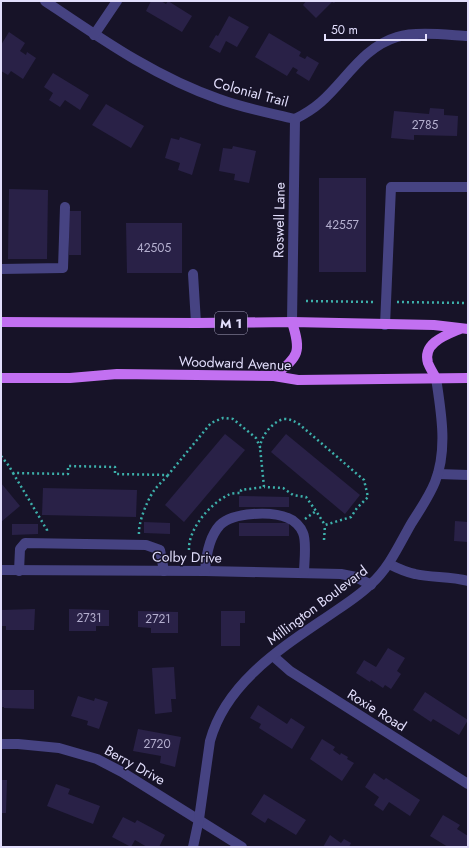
<svg xmlns="http://www.w3.org/2000/svg" width="469" height="848" font-family="Jost,sans-serif">
  <style>
    .building { fill: #292147 }
    .lines { fill: none; stroke-linecap: round; stroke-linejoin: round }
    .path { stroke: #3db0ab; stroke-width: 2.5; stroke-dasharray: 2 3; stroke-linecap: butt }
    .minor { stroke: #464382; stroke-width: 10 }
    .major { stroke: #c270f1; stroke-width: 10 }
    .labels { text-anchor: middle; dominant-baseline: central; stroke-width: 3; stroke-linejoin: round; paint-order: stroke }
    .number-label { font-size: 12px; fill: #b4afcf }
    .shield { fill: #171328; stroke: #a5a1bc; stroke-width: 1 }
    .shield-label { font-size: 13px; font-weight: bold; fill: #e2defc }
    .street-label { font-size: 14px; fill: #e2defc; stroke: #171328 }
  </style>
  <rect width="100%" height="100%" fill="#171328"/>
  <g class="building">
    <path d="M151,1H161L166,4L168,1L192,16L182,32L146,11Z"/>
    <path d="M306,1H336L334,3L332,2L316,18L303,5Z"/>
    <path d="M229,16L249,27L237,47L226,41L220,53L209,47L216,35L218,36Z"/>
    <path d="M9,32L25,43L20,51L26,55L27,52L36,58L23,79L11,71L8,75L1,71V51L2,49L1,45Z"/>
    <path d="M269,33L301,52L299,56L305,59L307,56L319,63L309,81L296,73L298,70L293,67L287,76L255,57Z"/>
    <path d="M53,73L89,95L80,110L65,100L60,107L49,100L53,93L44,87Z"/>
    <path d="M106,104L144,126L131,148L92,125Z"/>
    <path d="M430,108L444,109V115L458,116L457,136L414,135V140L391,138L394,111L429,114Z"/>
    <path d="M180,137L201,144L192,175L178,170L180,163L165,158L171,138L179,140Z"/>
    <path d="M233,146L256,151L249,183L234,180L235,174L219,171L223,148L232,149Z"/>
    <rect x="319" y="178" width="47" height="94"/>
    <path d="M9,189L48,190L47,259H8Z"/>
    <rect x="69" y="211" width="12" height="44"/>
    <path d="M126,223H182V273H127Z"/>
    <path d="M225,434L245,450L184,522L165,505Z"/>
    <path d="M286,434L360,495L345,514L271,452Z"/>
    <path d="M1,483L20,506L1,522Z"/>
    <path d="M43,488L137,490L136,517L42,515Z"/>
    <path d="M239,496L289,497V507H239Z"/>
    <path d="M455,521L468,522V542L454,541Z"/>
    <path d="M144,522L170,523V534L144,533Z"/>
    <rect x="239" y="523" width="50" height="13"/>
    <path d="M12,524H38V534L12,535Z"/>
    <path d="M35,609L34,630H6V626H1V610Z"/>
    <path d="M69,609L109,610V626H96V631H69Z"/>
    <path d="M138,611L178,612V633H151V628L138,627Z"/>
    <path d="M221,611H245V623H240V646H221Z"/>
    <path d="M388,648L405,658L397,671L401,674L391,689L385,685L383,688L371,680L370,682L356,673L364,660L376,667Z"/>
    <path d="M174,667L176,699H171L172,712L155,714L152,668Z"/>
    <path d="M1,690H34V709L4,708V707H1Z"/>
    <path d="M425,692L468,720L459,735L433,719L431,722L413,710Z"/>
    <path d="M78,696L94,701L95,698L108,702L99,729L87,725L88,721L71,716Z"/>
    <path d="M258,705L287,724L291,718L305,727L292,749L259,728L261,724L250,718Z"/>
    <path d="M138,729L181,737L175,767L160,763L161,756L133,751Z"/>
    <path d="M322,739L335,747L333,750L340,755L341,753L348,757L347,759L354,763L342,781L310,759Z"/>
    <path d="M374,773L384,780L386,778L420,800L410,816L389,802L383,811L374,805L379,797L365,787Z"/>
    <path d="M1,780H7L6,813H1Z"/>
    <path d="M56,784L70,789L68,794L100,806L93,824L47,806Z"/>
    <path d="M264,794L306,820L296,835L268,818L265,823L251,814Z"/>
    <path d="M443,815L460,825L457,829L468,836V847H448L430,836Z"/>
    <path d="M123,817L135,823L137,820L165,835L159,847H147L135,840L131,847L112,837Z"/>
    <path d="M330,835L341,843L344,839L351,843L349,847H323Z"/>
  </g>
  <g class="lines">
    <g class="path">
      <path d="M306,301L376,302"/>
      <path d="M397,302L468,303"/>
      <path d="M1,456L9,466L13,473L68,474V466L115,467V474L168,475L211,423L223,418L233,419L256,438L260,447C261,436 273,421 284,419C290,419 294,421 299,424L364,480L368,497L357,508L351,517L325,525L316,511L306,497L293,495L283,488L264,487"/>
      <path d="M13,473L47,530V533"/>
      <path d="M305,519L316,511"/>
      <path d="M139,534C138,523 147,501 153,492C157,486 163,481 168,475"/>
      <path d="M324,540L325,525"/>
      <path d="M189,550C188,529 210,504 228,495C231,493 237,493 241,493V490L264,487L260,447"/>
    </g>
    <g class="minor">
      <path d="M45,1C100,38 155,77 219,99C243,108 270,113 295,119C305,114 313,109 321,102C346,80 363,47 397,37C416,31 448,35 468,36"/>
      <path d="M94,35L117,1"/>
      <path d="M1,269L63,268L65,207"/>
      <path d="M193,274L196,323"/>
      <path d="M292,322L295,119"/>
      <path d="M385,325L391,187H468"/>
      <path d="M438,474L468,475"/>
      <path d="M389,564C397,568 405,572 415,574C432,578 450,576 468,581"/>
      <path d="M1,570L205,571L341,574L356,577L371,585"/>
      <path d="M19,571L20,549L25,543L146,545L160,550L164,571"/>
      <path d="M205,571C206,556 209,537 220,525C233,512 272,511 288,518C294,520 301,527 303,533C307,542 304,563 304,573"/>
      <path d="M273,656L290,671L468,784"/>
      <path d="M1,744H18L59,748L97,759L122,772L242,847"/>
      <path d="M193,847L199,819L210,741C227,679 288,644 337,610C349,602 361,594 371,584C389,568 399,545 411,524C419,511 429,497 435,482C448,450 441,411 436,378"/>
    </g>
    <g class="major">
      <path d="M1,322L196,323L292,322L434,325L468,329"/>
      <path d="M274,376C298,356 302,354 292,322"/>
      <path d="M1,378H70L117,374L274,376L298,380L468,378"/>
      <path d="M436,378C433,373 430,368 428,363C422,343 446,335 460,329"/>
    </g>
  </g>
  <g class="labels">
    <g class="number-label">
      <text x="425" y="125">2785</text>
      <text x="342" y="225">42557</text>
      <text x="154" y="248">42505</text>
      <text x="89" y="618">2731</text>
      <text x="158" y="619">2721</text>
      <text x="157" y="744">2720</text>
    </g>
    <rect class="shield" x="215" y="312" width="32" height="22" rx="3"/>
    <g class="shield-label">
      <text x="231" y="323">M 1</text>
    </g>
    <g class="street-label">
      <text transform="translate(251 92) rotate(15)">Colonial Trail</text>
      <text transform="translate(279 220) rotate(-89)">Roswell Lane</text>
      <text transform="translate(235 363) rotate(2)">Woodward Avenue</text>
      <text transform="translate(187 557) rotate(1)">Colby Drive</text>
      <text transform="translate(317 605) rotate(-37)">Millington Boulevard</text>
      <text transform="translate(377 710) rotate(32)">Roxie Road</text>
      <text transform="translate(135 765) rotate(29)">Berry Drive</text>
    </g>
  </g>
  <rect width="469" height="848" fill="none" stroke="#e2defc" stroke-width="4"/>
  <path d="M325 34v6h101v-6" fill="none" stroke="#e2defc" stroke-width="2"/>
  <text x="331" y="34" font-size="12" fill="#e2defc" stroke="#171328" stroke-width="3" paint-order="stroke">50 m</text>
</svg>
